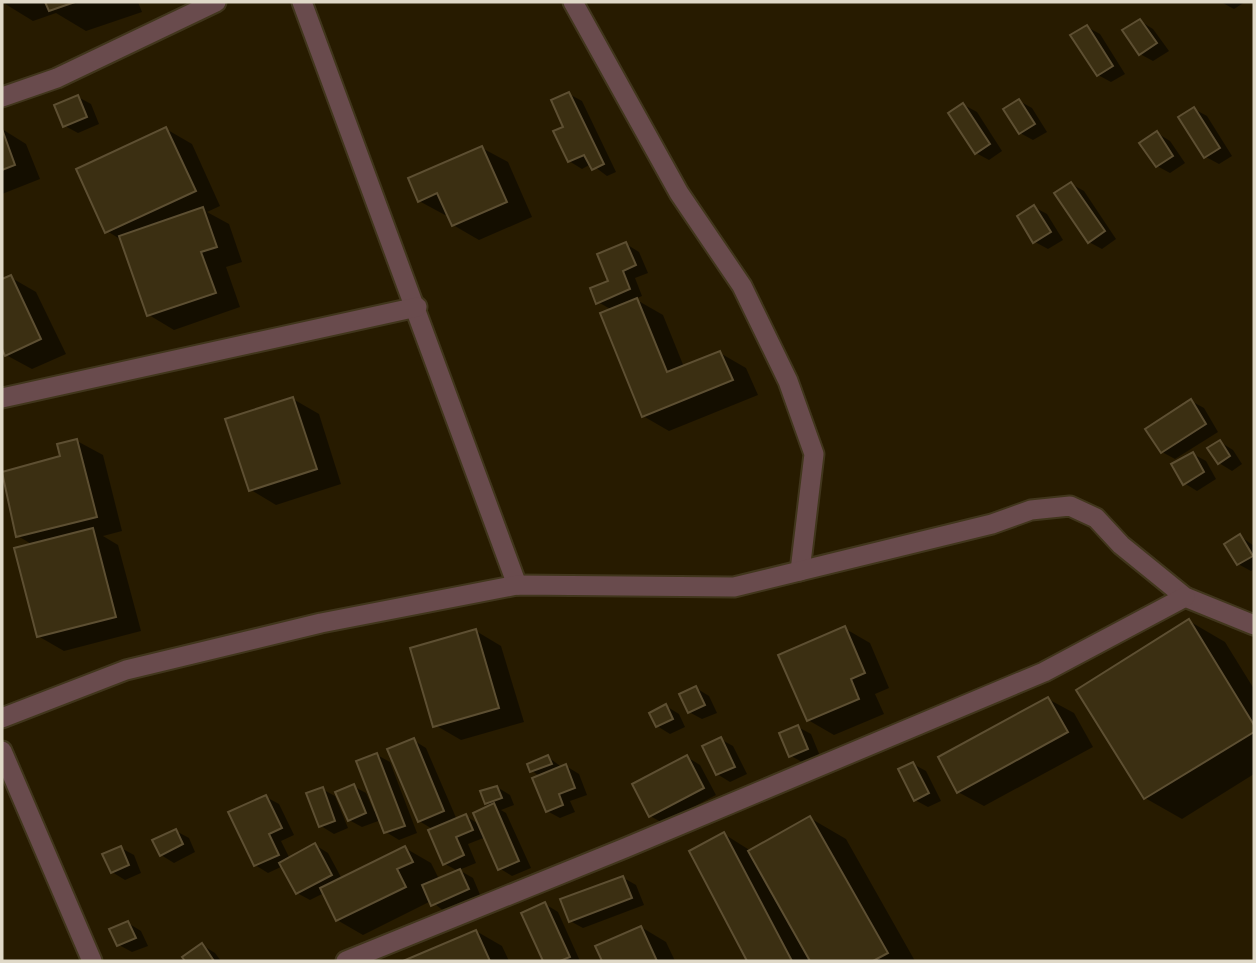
<svg xmlns="http://www.w3.org/2000/svg" width="1256" height="963" font-family="'Fira Sans Condensed',sans-serif">
  <style>
    .shadow { fill: #0007 }
    .building { fill: #3b2f12; stroke: #5d4f32; stroke-width: 2 }
    .lines { fill: none; stroke-linecap: round; stroke-linejoin: round }
    .minor-casing { stroke: #41361c; stroke-width: 23 }
    .minor { stroke: #694b4d; stroke-width: 19 }
  </style>
  <rect width="100%" height="100%" fill="#271b00"/>
  <g class="shadow">
    <path d="M2,2H138L142,12L86,31L56,13L33,21Z"/>
    <path d="M1221,2H1245L1234,9Z"/>
    <path d="M1140,21L1153,29L1169,51L1153,61L1140,54Z"/>
    <path d="M1087,27L1100,34L1125,74L1111,82L1098,75Z"/>
    <path d="M569,94L582,101L616,172L607,176L591,164L582,169L569,161L566,128Z"/>
    <path d="M78,97L91,104L99,124L78,133L65,126Z"/>
    <path d="M1019,101L1032,108L1047,132L1033,140L1020,133Z"/>
    <path d="M964,105L977,112L1002,151L989,160L976,153Z"/>
    <path d="M1194,109L1207,116L1232,156L1219,164L1206,157Z"/>
    <path d="M2,129L26,144L40,179L2,194Z"/>
    <path d="M166,129L192,144L220,206L207,212L229,224L242,262L226,267L240,307L174,330L149,315L123,241L107,231Z"/>
    <path d="M1157,133L1170,141L1185,163L1170,173L1157,166Z"/>
    <path d="M482,148L508,162L532,217L479,240L453,225L448,214L445,215L419,201Z"/>
    <path d="M1071,184L1084,191L1116,239L1102,249L1089,242Z"/>
    <path d="M1034,207L1047,214L1063,240L1048,249L1035,242Z"/>
    <path d="M626,244L639,252L648,273L635,278L642,296L635,299L663,315L684,367L720,353L746,368L758,395L669,431L643,416L612,310L598,302Z"/>
    <path d="M10,277L36,292L66,354L32,369L6,355L2,345V281Z"/>
    <path d="M293,399L319,414L341,484L276,505L251,490Z"/>
    <path d="M1191,401L1204,408L1218,432L1175,459L1162,452Z"/>
    <path d="M77,441L103,455L122,531L103,536L118,545L141,631L64,651L38,636L33,545L18,536L2,473L62,458Z"/>
    <path d="M1220,442L1233,450L1242,464L1232,471L1219,463Z"/>
    <path d="M1193,454L1206,461L1216,479L1197,491L1184,483Z"/>
    <path d="M1240,536L1254,546V569L1251,571L1238,564Z"/>
    <path d="M1189,621L1225,642L1254,689V774L1182,819L1145,798L1078,690Z"/>
    <path d="M844,628L870,643L889,688L875,694L884,714L834,735L808,720Z"/>
    <path d="M476,631L501,646L524,722L461,740L435,725Z"/>
    <path d="M696,688L709,696L717,713L702,719L689,712Z"/>
    <path d="M1048,699L1074,713L1093,747L984,806L958,792Z"/>
    <path d="M666,706L679,714L685,727L670,734L657,726Z"/>
    <path d="M798,727L811,734L820,756L804,763L791,756Z"/>
    <path d="M720,739L733,746L747,774L730,782L717,774Z"/>
    <path d="M413,740L426,748L457,820L466,816L480,825L492,806L487,803L497,787L510,795L514,805L501,810L506,813L531,868L512,876L499,868L486,837L468,844L476,863L459,870L473,878L481,897L445,912L431,901L363,935L337,920L324,893L310,900L297,893L283,866L268,873L255,865L266,797L279,804L294,835L281,841L290,859L315,845L328,853L342,879L405,848L431,863L439,879L458,871L445,864L434,830L419,821Z"/>
    <path d="M377,755L390,762L417,833L399,840L386,832L381,820L362,827L349,820L353,786L366,793L374,811L377,810Z"/>
    <path d="M548,757L563,768L566,766L579,774L587,795L570,801L575,812L560,818L547,811L541,777L532,771Z"/>
    <path d="M687,757L700,765L716,795L663,823L650,816Z"/>
    <path d="M913,764L926,771L941,801L928,807L915,800Z"/>
    <path d="M322,789L335,796L348,828L334,834L321,826Z"/>
    <path d="M810,818L846,839L915,961H812L811,958L809,961H749L691,851L724,834L751,851Z"/>
    <path d="M176,831L189,838L195,852L174,863L161,855Z"/>
    <path d="M121,848L134,855L141,873L125,880L112,872Z"/>
    <path d="M622,877L636,885L644,905L583,928L570,921Z"/>
    <path d="M545,904L558,912L580,961H545L523,914Z"/>
    <path d="M128,923L141,931L148,946L132,952L119,945Z"/>
    <path d="M641,927L666,942L675,961H603L597,947Z"/>
    <path d="M476,931L502,946L509,961H407Z"/>
    <path d="M202,945L215,953L221,961H187L184,958Z"/>
  </g>
  <g class="building">
    <path d="M45,2H75L49,11Z"/>
    <path d="M1140,19L1157,43L1139,55L1122,30Z"/>
    <path d="M1087,25L1113,66L1097,76L1070,35Z"/>
    <path d="M569,92L604,164L592,170L584,155L568,162L553,131L563,127L551,100Z"/>
    <path d="M78,95L87,117L63,127L54,105Z"/>
    <path d="M1019,99L1035,124L1019,134L1003,109Z"/>
    <path d="M963,103L990,144L975,154L948,113Z"/>
    <path d="M1194,107L1220,148L1204,158L1178,117Z"/>
    <path d="M166,127L196,191L105,233L76,169Z"/>
    <path d="M2,129L15,165L2,170Z"/>
    <path d="M1157,131L1173,156L1156,167L1139,143Z"/>
    <path d="M482,146L507,202L452,226L437,193L418,202L408,178Z"/>
    <path d="M1071,182L1105,231L1088,243L1054,193Z"/>
    <path d="M1034,205L1051,232L1033,243L1017,216Z"/>
    <path d="M203,207L217,247L201,252L216,293L147,316L119,236Z"/>
    <path d="M626,242L636,265L623,271L630,289L596,304L590,288L608,281L597,254Z"/>
    <path d="M11,275L41,339L5,356L2,349V279Z"/>
    <path d="M637,298L667,372L720,351L733,380L642,417L600,313Z"/>
    <path d="M293,397L317,469L249,491L225,419Z"/>
    <path d="M1191,399L1206,424L1161,453L1145,429Z"/>
    <path d="M77,439L97,517L16,537L2,472L60,456L57,444Z"/>
    <path d="M1220,440L1230,456L1218,464L1207,448Z"/>
    <path d="M1193,452L1204,472L1183,485L1171,464Z"/>
    <path d="M93,528L116,617L37,637L14,548Z"/>
    <path d="M1240,534L1253,556L1237,565L1224,544Z"/>
    <path d="M1189,619L1254,725V732L1144,799L1076,690Z"/>
    <path d="M845,626L865,673L851,679L859,699L807,721L778,655Z"/>
    <path d="M476,629L499,708L433,727L410,648Z"/>
    <path d="M696,686L705,705L688,713L679,694Z"/>
    <path d="M1048,697L1068,732L957,793L938,757Z"/>
    <path d="M666,704L673,719L656,727L649,713Z"/>
    <path d="M798,725L808,749L789,757L779,733Z"/>
    <path d="M721,737L735,767L716,775L702,746Z"/>
    <path d="M414,738L444,811L418,822L387,749Z"/>
    <path d="M377,753L405,826L384,833L356,761Z"/>
    <path d="M548,755L552,764L530,772L527,764Z"/>
    <path d="M687,755L704,788L649,817L632,784Z"/>
    <path d="M913,762L929,793L914,801L898,769Z"/>
    <path d="M566,764L575,788L559,794L563,805L546,812L532,778Z"/>
    <path d="M354,784L366,813L348,821L335,792Z"/>
    <path d="M497,786L502,798L485,804L480,791Z"/>
    <path d="M323,787L335,821L319,827L306,793Z"/>
    <path d="M266,795L282,828L269,834L279,855L254,866L228,812Z"/>
    <path d="M494,803L519,861L498,870L473,813Z"/>
    <path d="M466,814L473,830L456,837L464,855L443,865L428,830Z"/>
    <path d="M810,816L888,953L873,961H810L748,851Z"/>
    <path d="M176,829L183,844L160,856L152,840Z"/>
    <path d="M724,832L792,961H747L689,851Z"/>
    <path d="M315,843L332,875L296,894L279,863Z"/>
    <path d="M121,846L129,865L111,873L102,854Z"/>
    <path d="M405,846L413,862L397,869L406,887L336,921L320,888Z"/>
    <path d="M460,869L469,889L431,906L422,885Z"/>
    <path d="M623,876L632,898L569,922L560,899Z"/>
    <path d="M545,902L570,957L560,961H543L521,913Z"/>
    <path d="M128,921L136,938L117,946L109,929Z"/>
    <path d="M641,926L657,961H602L595,946Z"/>
    <path d="M476,930L490,961H403Z"/>
    <path d="M202,943L214,961H185L182,957Z"/>
  </g>
  <g class="lines">
    <defs>
      <g id="minor">
        <path d="M302,2L517,585"/>
        <path d="M573,2L679,193L742,286L788,381L814,454L800,571"/>
        <path d="M2,97L57,78L216,2"/>
        <path d="M2,398L417,307"/>
        <path d="M2,718L126,670L321,623L517,585L734,587L992,524L1031,510L1070,506L1096,518L1121,545L1185,597L1254,625"/>
        <path d="M2,751L92,961"/>
        <path d="M346,961L625,848L1044,672L1185,597"/>
      </g>
    </defs>
    <use href="#minor" class="minor-casing"/>
    <use href="#minor" class="minor"/>
  </g>
  <rect width="1256" height="963" fill="none" stroke="#e0d9c8" stroke-width="7"/>
</svg>
